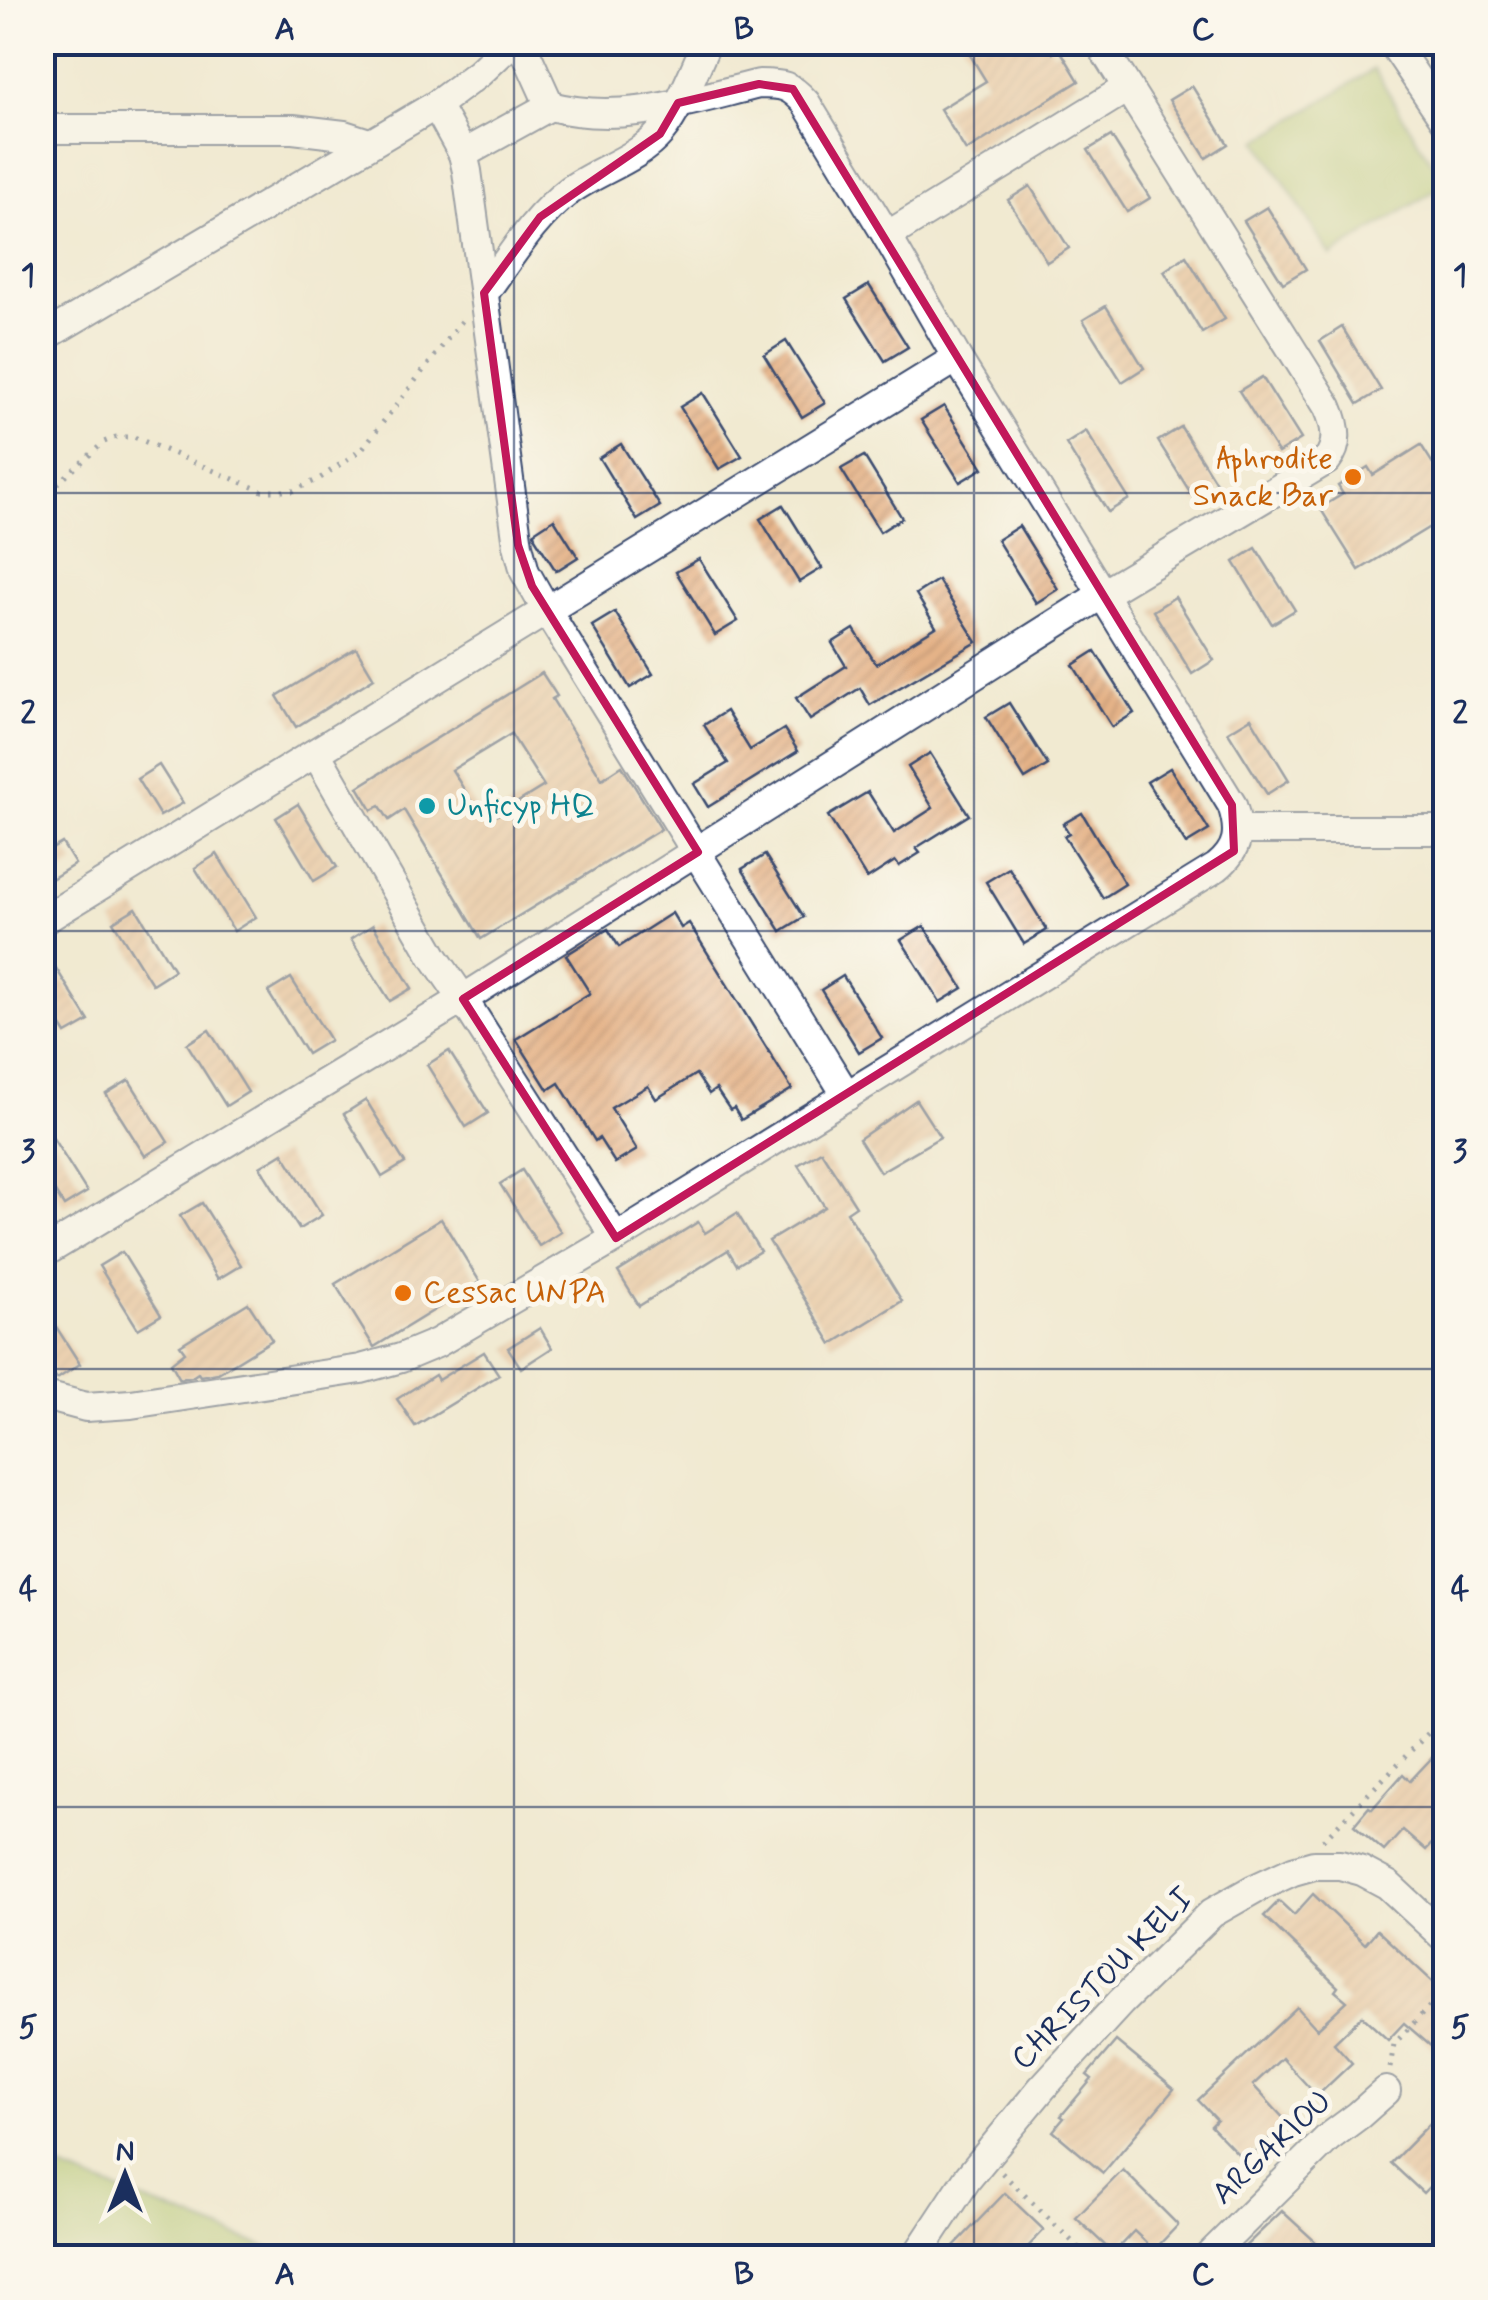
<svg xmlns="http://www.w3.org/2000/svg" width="1488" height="2300" font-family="Mynerve,sans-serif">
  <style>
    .grass { fill: #a8c268; stroke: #627863; stroke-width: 2.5 }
    .building { fill: url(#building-hatch); fill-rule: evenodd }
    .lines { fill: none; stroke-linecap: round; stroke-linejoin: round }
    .minor-casing { stroke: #3b4b6f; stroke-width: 32 }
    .path { stroke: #3b4b6f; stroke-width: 5; stroke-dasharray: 2.5 8; stroke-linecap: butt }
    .minor { stroke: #fff; stroke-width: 28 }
    .marked { fill: none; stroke: #c2185b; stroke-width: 8; stroke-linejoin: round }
    .grid { fill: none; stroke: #1b2f5e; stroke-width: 2.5; stroke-opacity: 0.55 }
    .food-dot { fill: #e8710a; stroke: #fbf7ec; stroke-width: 4 }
    .culture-dot { fill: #0f9aa8; stroke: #fbf7ec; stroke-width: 4 }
    .labels { text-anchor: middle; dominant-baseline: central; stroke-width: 10; stroke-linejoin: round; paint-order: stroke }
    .food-label { font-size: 32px; fill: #c56008; stroke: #fbf7ec; text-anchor: end }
    .culture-label { font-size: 32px; fill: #0d838f; stroke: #fbf7ec; text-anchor: start }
    .street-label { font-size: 32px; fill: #1b2f5e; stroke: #fbf7ec }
    .neatline { fill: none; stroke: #1b2f5e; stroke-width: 4 }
    .grid-label { font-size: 32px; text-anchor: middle; font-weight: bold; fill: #1b2f5e }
  </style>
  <defs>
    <pattern id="building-hatch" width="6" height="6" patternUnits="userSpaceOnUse" patternTransform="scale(2.5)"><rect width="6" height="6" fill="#e5b388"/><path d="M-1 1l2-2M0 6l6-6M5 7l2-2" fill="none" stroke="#c49a78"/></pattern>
  </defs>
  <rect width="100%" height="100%" fill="#fbf7ec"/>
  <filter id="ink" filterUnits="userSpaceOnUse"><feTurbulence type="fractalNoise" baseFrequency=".01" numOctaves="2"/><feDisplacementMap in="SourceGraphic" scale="20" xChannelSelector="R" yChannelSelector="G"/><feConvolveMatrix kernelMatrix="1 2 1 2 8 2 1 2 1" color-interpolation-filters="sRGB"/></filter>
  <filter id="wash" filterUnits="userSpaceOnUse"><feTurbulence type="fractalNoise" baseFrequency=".0048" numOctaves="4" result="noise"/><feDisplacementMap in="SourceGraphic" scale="40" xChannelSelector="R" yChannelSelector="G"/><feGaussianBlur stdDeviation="2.25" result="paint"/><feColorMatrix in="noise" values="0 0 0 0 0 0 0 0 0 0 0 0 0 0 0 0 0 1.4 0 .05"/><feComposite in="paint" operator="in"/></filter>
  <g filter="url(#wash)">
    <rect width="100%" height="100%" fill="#f1ead1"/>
    <g class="grass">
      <path d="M1374,69L1445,184L1331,256L1258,141Z"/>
      <path d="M42,2162H43L292,2257H43Z"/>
    </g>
    <g id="blocks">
      <g class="building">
        <path d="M962,42H1047L1053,53L1059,48L1079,81L966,151L940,109L986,81Z"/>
        <path d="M1192,86L1228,144L1206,158L1169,100Z"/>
        <path d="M1111,136L1150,198L1127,212L1088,150Z"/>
        <path d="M1030,186L1069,248L1047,262L1008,200Z"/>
        <path d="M1267,207L1306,269L1283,283L1244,221Z"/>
        <path d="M1186,256L1225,319L1202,333L1164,271Z"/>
        <path d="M869,285L908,347L885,361L846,299Z"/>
        <path d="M1106,306L1144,368L1122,382L1083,320Z"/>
        <path d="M1342,327L1381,390L1358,404L1320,341Z"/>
        <path d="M786,341L825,403L802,417L764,355Z"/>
        <path d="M1262,377L1301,439L1278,453L1239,391Z"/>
        <path d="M703,393L742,456L719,469L680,407Z"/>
        <path d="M944,406L983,468L960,482L921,420Z"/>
        <path d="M1181,427L1220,489L1197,503L1158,441Z"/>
        <path d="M1086,431L1129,499L1108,512L1066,444Z"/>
        <path d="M621,444L660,506L637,520L599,458Z"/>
        <path d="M1421,445L1446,484V517L1359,570L1320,508L1343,494L1338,486L1368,467L1373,475Z"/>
        <path d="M864,456L902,518L880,532L841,469Z"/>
        <path d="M783,505L822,568L799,582L760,519Z"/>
        <path d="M554,519L578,557L556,571L535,538L534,532Z"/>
        <path d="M1019,526L1058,589L1036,603L997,540Z"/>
        <path d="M1256,548L1295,610L1272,624L1234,562Z"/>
        <path d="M699,559L738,621L715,635L676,572Z"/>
        <path d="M938,580L977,642L870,705L860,688L810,720L796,698L846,666L832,643L854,629L876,664L936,627L916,594Z"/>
        <path d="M1175,597L1214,660L1192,674L1153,611Z"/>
        <path d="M615,612L653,674L630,688L592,626Z"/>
        <path d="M356,648L374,678L296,727L277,696Z"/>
        <path d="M1095,651L1134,713L1112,727L1073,665Z"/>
        <path d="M542,673L557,696L552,699L602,779L622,766L661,829L481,939L404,810L389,820L380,806L372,810L358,787ZM511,734L544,786L497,815L492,806L479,814L452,770Z"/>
        <path d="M1009,703L1048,765L1025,779L986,717Z"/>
        <path d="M726,711L750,750L784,729L798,751L708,807L694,784L728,763L704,725Z"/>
        <path d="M1251,718L1289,780L1267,794L1228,732Z"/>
        <path d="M930,753L969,815L916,848L920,853L899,866L895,861L867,879L828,816L868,792L894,833L933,808L908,767Z"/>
        <path d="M159,765L183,803L160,816L137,779Z"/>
        <path d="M1170,768L1209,830L1186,844L1147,782Z"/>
        <path d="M298,804L337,867L314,881L276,818Z"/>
        <path d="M1082,813L1125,884L1103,898L1064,836L1069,833L1063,824Z"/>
        <path d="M62,843L75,864L42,885V855Z"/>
        <path d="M217,854L256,917L234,931L195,868Z"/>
        <path d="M765,855L804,917L781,931L742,869Z"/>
        <path d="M1009,868L1047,930L1024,944L986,882Z"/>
        <path d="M136,908L174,970L152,984L113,922Z"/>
        <path d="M672,913L681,928L689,923L792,1089L741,1120L734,1108L730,1110L716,1089L709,1094L696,1074L656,1099L648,1086L611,1108L637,1150L615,1163L599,1138L595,1141L559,1083L548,1090L516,1039L590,993L566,955L608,929L619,947Z"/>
        <path d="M373,925L412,988L390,1001L351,939Z"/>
        <path d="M924,926L963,988L940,1002L901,940Z"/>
        <path d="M42,946L89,1021L66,1034L42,996Z"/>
        <path d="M843,976L882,1038L859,1052L821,990Z"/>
        <path d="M291,978L330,1040L307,1054L268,992Z"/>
        <path d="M209,1030L248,1092L226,1106L187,1044Z"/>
        <path d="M449,1051L488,1113L466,1127L427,1065Z"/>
        <path d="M129,1080L168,1142L145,1156L106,1094Z"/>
        <path d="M366,1100L405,1163L382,1177L344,1114Z"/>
        <path d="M916,1100L940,1137L880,1172L859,1139Z"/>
        <path d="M42,1121L87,1192L64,1206L42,1171Z"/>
        <path d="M821,1151L856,1206L847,1212L902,1301L832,1344L769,1241L825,1207L798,1165Z"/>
        <path d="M283,1153L322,1215L299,1229L260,1167Z"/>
        <path d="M522,1170L561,1232L539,1246L500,1184Z"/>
        <path d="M202,1203L241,1265L218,1279L180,1216Z"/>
        <path d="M737,1213L760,1251L737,1265L728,1250L639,1306L618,1272L698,1222L705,1233Z"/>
        <path d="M441,1219L480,1282L374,1347L335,1284Z"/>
        <path d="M122,1252L161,1315L138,1329L99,1266Z"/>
        <path d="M248,1303L272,1340L218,1373L200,1376L198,1373L192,1377L180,1379L171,1363L185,1352L180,1345Z"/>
        <path d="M42,1305L80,1364L57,1379L42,1355Z"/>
        <path d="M540,1328L552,1348L521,1368L508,1348Z"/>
        <path d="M484,1352L499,1375L415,1426L397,1399L435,1375L438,1380Z"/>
        <path d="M1446,1743V1828L1426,1850L1403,1830L1384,1851L1354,1825L1369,1807L1372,1809L1403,1774L1410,1781Z"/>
        <path d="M1313,1894L1365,1944L1377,1930L1446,1994V2059L1404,2023L1388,2040L1362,2016L1334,2043L1352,2063L1317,2096L1282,2058L1253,2085L1287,2122L1245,2161L1211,2126L1217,2120L1198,2100L1297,2007L1317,2029L1347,2001L1335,1991L1338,1987L1264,1916L1279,1901L1294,1915Z"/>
        <path d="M1116,2041L1174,2089L1103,2173L1053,2131L1064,2118L1061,2116L1092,2079L1087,2075Z"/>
        <path d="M1446,2107V2169L1423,2193L1391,2163Z"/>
        <path d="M1123,2170L1178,2225L1154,2250L1134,2231L1113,2253L1076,2218Z"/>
        <path d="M1005,2193L1044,2230L1017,2258H964L953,2247Z"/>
        <path d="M1282,2211L1318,2244L1305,2258H1233Z"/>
      </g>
    </g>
  </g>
  <g filter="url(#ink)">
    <use href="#blocks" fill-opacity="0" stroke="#3b4b6f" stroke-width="2.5"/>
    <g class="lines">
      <defs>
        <g id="minor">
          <path d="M1392,42L1446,122"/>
          <path d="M436,105L463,154L550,106L521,42"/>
          <path d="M42,129H293L344,135L369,143"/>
          <path d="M463,154L467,171L518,545L525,572L547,611L847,1096"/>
          <path d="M887,236L1127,88"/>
          <path d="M484,293C510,258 533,218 569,191C596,171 638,159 660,133C680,109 694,70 707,42"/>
          <path d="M42,338L436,105L479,73L512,42"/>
          <path d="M316,753L434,957L463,999L616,1238"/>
          <path d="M1237,830H1446"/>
          <path d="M42,921L957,358"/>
          <path d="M42,1254L463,999L1101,595L1327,460C1340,444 1336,425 1328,407L1099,42"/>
          <path d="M42,1395L86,1407L131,1404L361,1369L401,1358L437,1343L616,1238L1217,867C1239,849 1241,832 1232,805L957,358L887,236L806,103C790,85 783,84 759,84C688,101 622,125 550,106"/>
          <path d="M915,2258L967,2179L1042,2088L1121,2002L1212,1913L1254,1889L1293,1871L1314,1865H1340L1362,1871L1388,1885L1446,1939"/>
          <path d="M1207,2258L1328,2138L1359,2115L1386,2091"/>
        </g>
      </defs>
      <use href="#minor" class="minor-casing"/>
      <g class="path">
        <path d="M603,42L635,47L651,42"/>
        <path d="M42,498L104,442L116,437H134L262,491H293L319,479L362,449L462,321"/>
        <path d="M1323,1840L1446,1715"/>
        <path d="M1390,2068L1394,2044L1446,1989"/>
        <path d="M1002,2173L1089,2258"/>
      </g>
      <use href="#minor" class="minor"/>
    </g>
  </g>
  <path d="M0 0H1488V2300H0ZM759,84L793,89L1232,805L1234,851L616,1238L463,999L698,852L532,586L518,545L484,293L540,217L660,134L678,103Z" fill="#f1ead1" fill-opacity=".55" fill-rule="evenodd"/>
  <path class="marked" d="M759,84L793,89L1232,805L1234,851L616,1238L463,999L698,852L532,586L518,545L484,293L540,217L660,134L678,103Z"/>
  <path class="grid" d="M514,42V2258M974,42V2258M42,493H1446M42,931H1446M42,1369H1446M42,1807H1446"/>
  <g class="food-dot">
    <circle cx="1353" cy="477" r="10"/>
    <circle cx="403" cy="1293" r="10"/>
  </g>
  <circle class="culture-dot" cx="427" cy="806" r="10"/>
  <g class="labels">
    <g class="food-label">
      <text x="1333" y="459">Aphrodite<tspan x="1333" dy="37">Snack Bar</tspan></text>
      <text x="423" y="1293" text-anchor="start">Cessac UNPA</text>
    </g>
    <g class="culture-label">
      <text x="447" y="806">Unficyp HQ</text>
    </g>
    <g class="street-label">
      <text transform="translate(1103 1979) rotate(-45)">CHRISTOU KELI</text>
      <text transform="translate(1272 2148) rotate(-43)">ARGAKIOU</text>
    </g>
  </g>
  <rect width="1488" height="2300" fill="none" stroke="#fbf7ec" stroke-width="110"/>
  <g transform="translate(125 2175)" stroke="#fbf7ec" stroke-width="8" paint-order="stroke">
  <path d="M0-8L18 38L0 25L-18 38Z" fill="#1b2f5e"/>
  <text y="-15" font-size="28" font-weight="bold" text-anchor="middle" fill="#1b2f5e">N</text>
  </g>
  <rect x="55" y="55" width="1378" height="2190" class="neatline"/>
  <g class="grid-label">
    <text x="285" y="39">A</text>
    <text x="744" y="39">B</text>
    <text x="1203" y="39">C</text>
    <text x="28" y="285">1</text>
    <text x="1460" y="285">1</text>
    <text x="28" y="723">2</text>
    <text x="1460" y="723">2</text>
    <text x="28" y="1161">3</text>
    <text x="1460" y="1161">3</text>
    <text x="28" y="1599">4</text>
    <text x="1460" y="1599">4</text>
    <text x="28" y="2037">5</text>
    <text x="1460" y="2037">5</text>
    <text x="285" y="2284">A</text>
    <text x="744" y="2284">B</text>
    <text x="1203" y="2284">C</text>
  </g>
</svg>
